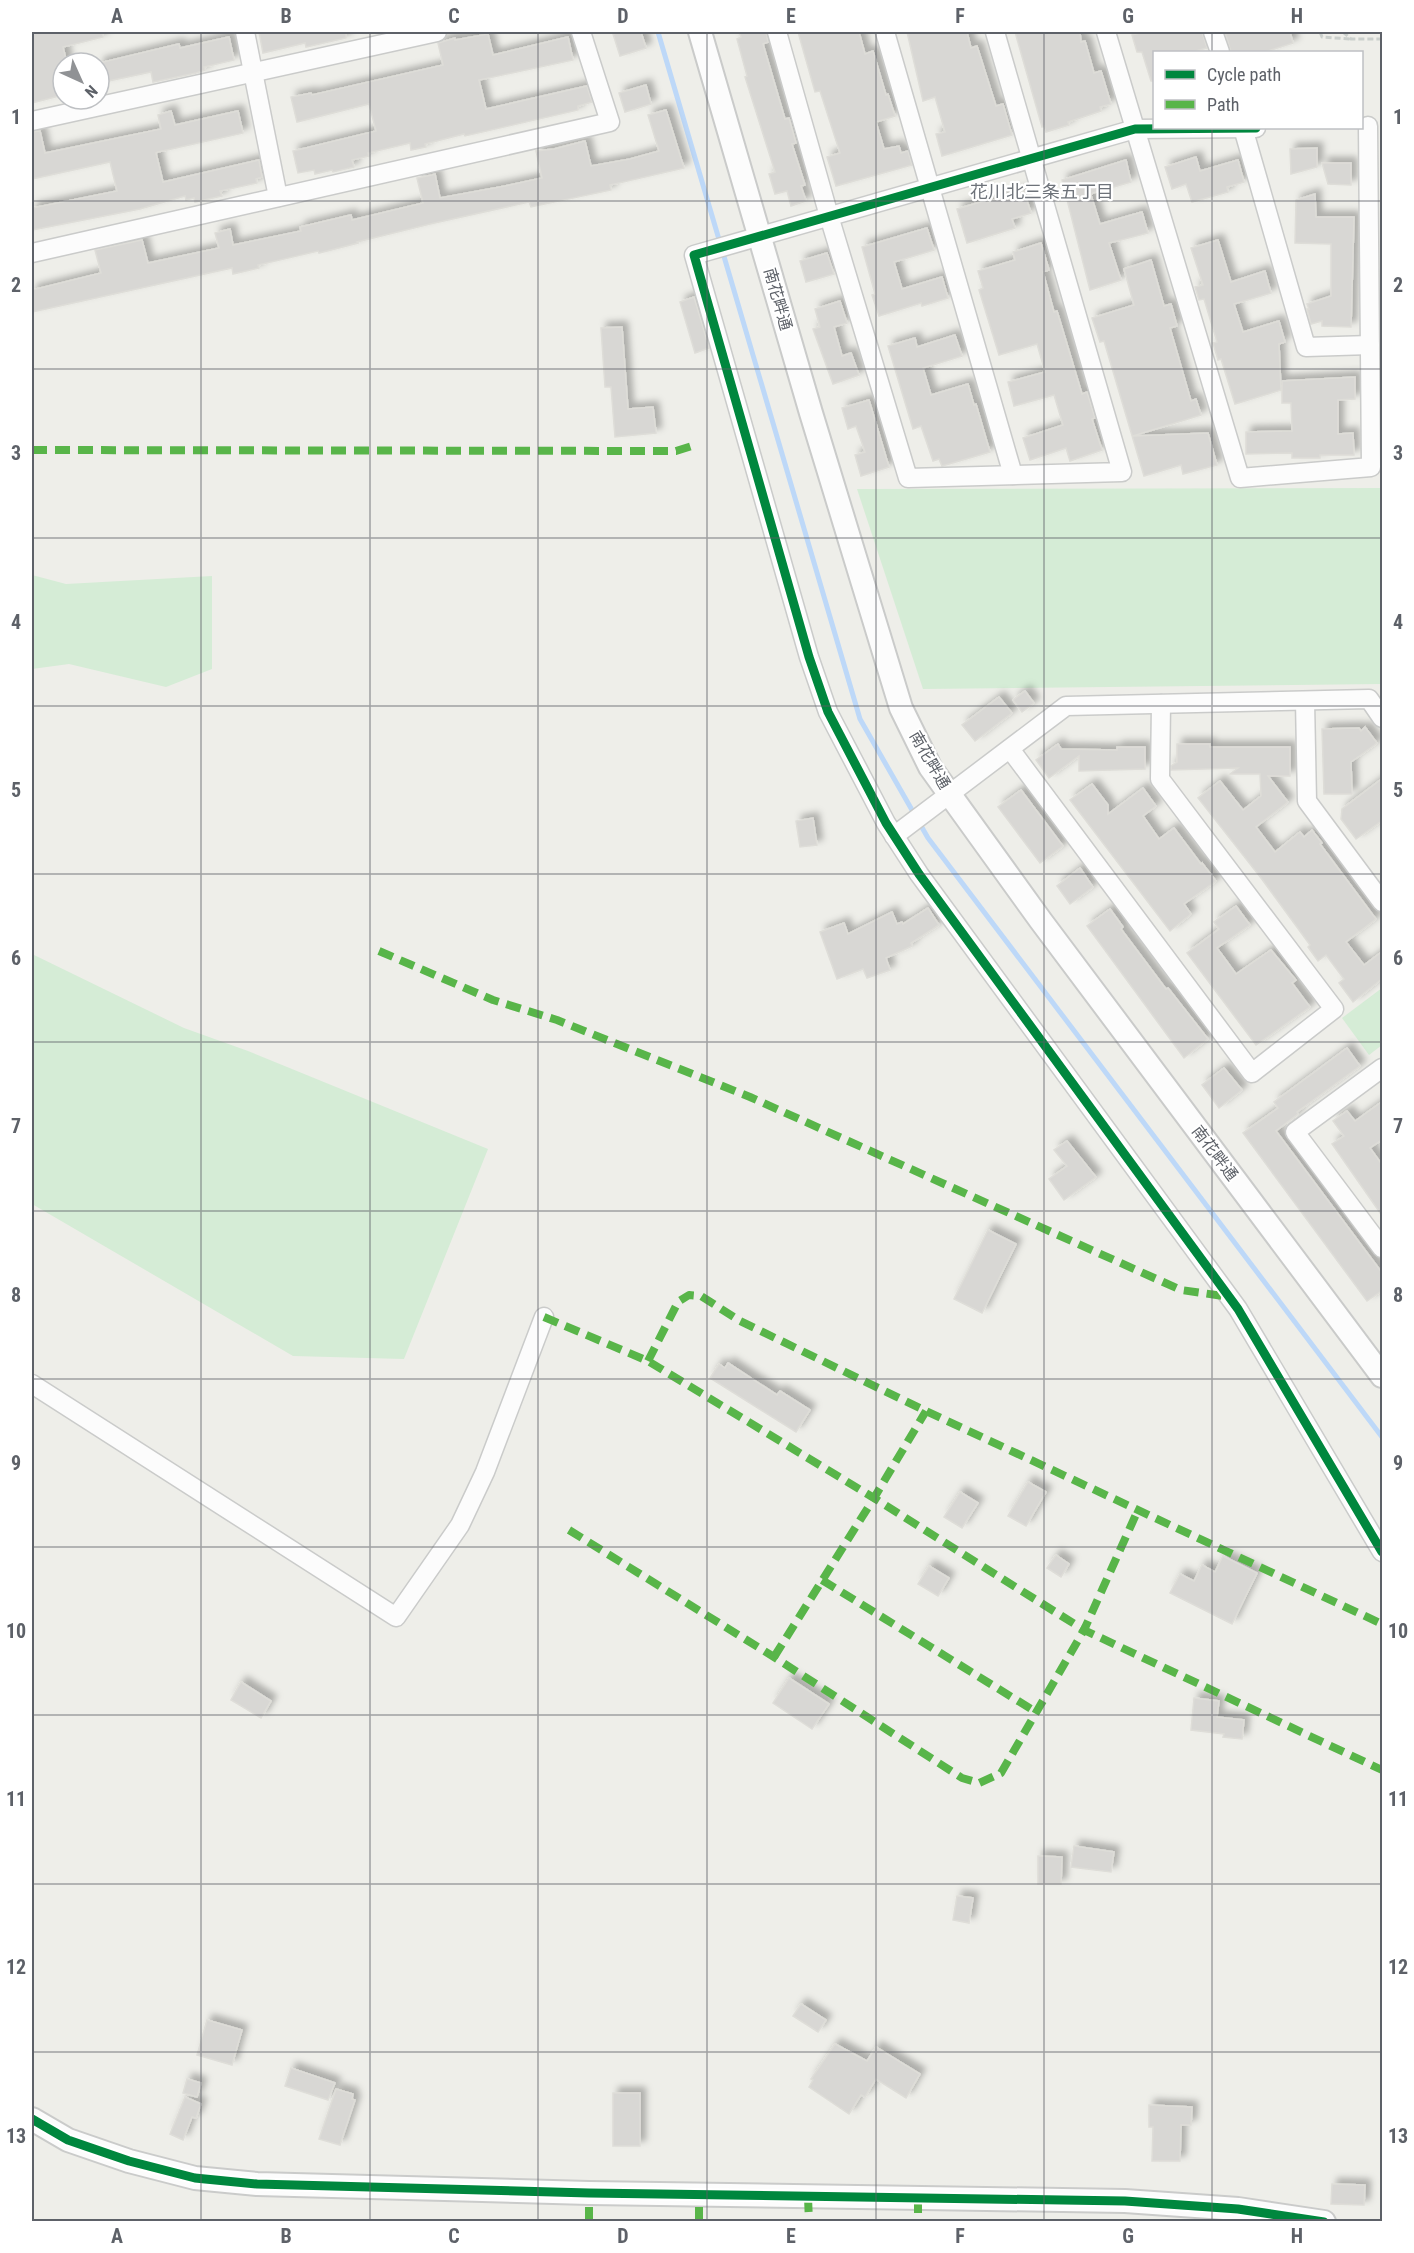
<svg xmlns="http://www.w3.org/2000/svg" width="1414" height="2253" font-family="'Roboto Condensed','Noto Sans JP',sans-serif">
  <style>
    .green { fill: #d5ecd6 }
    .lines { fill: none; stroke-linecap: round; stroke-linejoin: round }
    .stream { stroke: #bdd8f8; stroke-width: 5 }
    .building { fill: #d8d7d4; stroke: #deddd8; stroke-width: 1.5; filter: url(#shadow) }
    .minor-casing { stroke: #cacbca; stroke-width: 21 }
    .tertiary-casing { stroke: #cacbca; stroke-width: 26 }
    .path { stroke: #cacfcc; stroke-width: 3; stroke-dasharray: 6 3; stroke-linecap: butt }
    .minor { stroke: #fcfcfc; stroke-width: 18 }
    .tertiary { stroke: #fcfcfc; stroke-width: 22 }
    .quiet { stroke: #58b549; stroke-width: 8; stroke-dasharray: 15 8; stroke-linecap: butt }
    .cycleway-casing { stroke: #fff; stroke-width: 13 }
    .cycleway { stroke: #00873e; stroke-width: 9 }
    .grid { fill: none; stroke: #5d6168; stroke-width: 1.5; stroke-opacity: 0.55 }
    .labels { text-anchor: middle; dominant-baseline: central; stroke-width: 4.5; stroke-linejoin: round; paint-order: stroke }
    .street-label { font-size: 16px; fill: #5d6168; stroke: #fff }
    .neighbourhood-label { font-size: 18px; fill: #6e737a; stroke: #fff }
    .neatline { fill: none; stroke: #5d6168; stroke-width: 2 }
    .grid-label { font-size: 20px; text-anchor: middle; font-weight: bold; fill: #5d6168 }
  </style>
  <defs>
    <filter id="shadow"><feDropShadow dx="5.5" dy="-5.5" stdDeviation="3" flood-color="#0004"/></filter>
  </defs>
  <rect width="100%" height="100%" fill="#eeeee9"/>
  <g class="green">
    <path d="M1382,488V684L923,689L857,489Z"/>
    <path d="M32,575L66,584L212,576V669L166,687L69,664L32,669Z"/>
    <path d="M32,954L184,1028L248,1051L488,1149L404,1359L293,1356L32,1204Z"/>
    <path d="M1382,988V1045L1369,1055L1342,1018Z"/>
  </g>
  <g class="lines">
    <path class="stream" d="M658,32L860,719L928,838L1382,1437"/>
  </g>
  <g class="building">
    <path d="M43,32H102L103,37L63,47L67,63H63V68L59,69L63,95L32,103V34Z"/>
    <path d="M259,32H346V38L306,47L305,43L263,53Z"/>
    <path d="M621,32H641L646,48L620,56L613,34Z"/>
    <path d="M739,32H766L768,42L763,44L785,119L789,118L796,143L792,144L805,185L801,186L806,201L791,206L787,191L775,194L769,174L775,172L745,77L747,76L737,39L741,37Z"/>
    <path d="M798,32H859L865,54L873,51L886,95L888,94L895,116L876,122L884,149L899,146L901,153L908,151L912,165L836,186L827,157L840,153L820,91L815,92Z"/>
    <path d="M907,32H967L971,48L977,46L996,106L1003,104L1012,135L942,156L936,134L945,132L935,97L923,101Z"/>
    <path d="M1015,32H1080L1081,42L1085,41L1094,73L1101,71L1111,104L1100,107L1101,111L1068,122L1069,125L1046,132L1044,126L1042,127Z"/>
    <path d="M1144,32H1202L1207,48L1192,52H1155V81H1151L1142,52H1137L1132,35Z"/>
    <path d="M1225,32H1290L1293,43L1265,52H1231Z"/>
    <path d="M488,34L493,55L568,37L573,60L479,80L486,109L587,86L592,102L578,106V110L465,136L464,134L425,144L426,147L411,150L410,143L368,153L369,156L352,160L354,167L333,172L332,170L315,174L314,170L298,173L293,151L376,131L369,104L297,122L291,97L311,93L312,95L443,65L438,43L455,38V40Z"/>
    <path d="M229,37L234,60L204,67L205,70L196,73L153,82L151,72L99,83V63L179,44L180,48Z"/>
    <path d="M646,85L651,104L625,112L619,93Z"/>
    <path d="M666,110L684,168L610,185L611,190L531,207L529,202L430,224L357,242L358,243L319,253L318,251L258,265L259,268L233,274L232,268L32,312V290L101,273L95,250L142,240L148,263L219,248L215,233L230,229L233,245L301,231L300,227L351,215L352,220L423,203L417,178L432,175L435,174L440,198L505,186L542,178L536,151L554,149L585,141L591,166L630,159L659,151L648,115Z"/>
    <path d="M171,111L175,125L238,111L243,133L158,152L156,153L163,182L259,160L262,177L256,179L257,183L220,191L222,196L195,202L194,198L186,200L185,196L140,209L32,230V208L117,191L110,162L32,179V132L40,131L45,153L161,129L158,115Z"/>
    <path d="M1317,148V167L1291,174L1290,149Z"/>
    <path d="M1196,157L1200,171L1238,160L1244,182L1227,187L1228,192L1192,202L1186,184L1172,189L1165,167Z"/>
    <path d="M1126,160L1131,182L1093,193L1091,195L1100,224L1142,212L1148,233L1109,243L1121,280L1090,290L1062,180Z"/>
    <path d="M1322,163H1351V185L1328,184Z"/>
    <path d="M1024,191L1031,213L1012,219L1015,228L967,243L957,209L987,200L988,202Z"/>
    <path d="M1315,194L1316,217H1354L1351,327L1322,326V321L1311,324L1307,309H1309L1307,304L1331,296V244L1295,243L1296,200Z"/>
    <path d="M927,228L934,250L894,262L902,289L942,277L948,298L922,306L921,303L879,316L872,295L875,294L862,247Z"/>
    <path d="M1218,240L1231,282L1265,271L1271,293L1234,304L1243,332L1279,321L1285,342L1279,344L1281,390L1235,404L1221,359L1218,360L1213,343L1217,342L1204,299L1199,300L1195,287L1203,285L1191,248Z"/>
    <path d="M1041,243L1049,270L1043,272L1054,312L1057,311L1082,394L1087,392L1095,418L1092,419L1102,450L1070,461L1066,448L1030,460L1023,438L1063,425L1054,395L1014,406L1008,382L1045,372L1037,344L999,355L979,290L983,288L978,271L1015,260L1013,252Z"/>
    <path d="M827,253L834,274L806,282L800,261Z"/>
    <path d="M1151,260L1164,306L1171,304L1177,326L1170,328L1191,401L1196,399L1201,415L1133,436L1208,433L1217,465L1183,474L1181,465L1144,476L1104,341L1100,342L1092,318L1134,305L1124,269Z"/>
    <path d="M694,297L709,348L695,353L680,302Z"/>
    <path d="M840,301L847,323L834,327L842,356L851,353L859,375L833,384L813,329L820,327L815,309Z"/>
    <path d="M622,327L628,409L653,407L656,433L615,437L611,387H605L601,328Z"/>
    <path d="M955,335L962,356L923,368L931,395L968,384L974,405L976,404L990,452L942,466L939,459L933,461L921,426L913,429L888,346L915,338L917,347Z"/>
    <path d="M1355,377V399L1338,400V434L1353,433L1354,455H1320V458H1292V453L1246,454V432L1292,431L1291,403H1282V381Z"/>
    <path d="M869,400L889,467L861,476L855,455L865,452L856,426L848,429L842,408Z"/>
    <path d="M1025,691L1034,703L1022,712L1013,700Z"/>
    <path d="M999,697L1012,713L975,741L962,725Z"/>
    <path d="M1365,727L1377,743L1351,762L1352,794H1324L1322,729L1359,728L1361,731Z"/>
    <path d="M1058,744L1061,749L1117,750V747H1145V769L1079,771V756L1049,778L1036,760Z"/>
    <path d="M1177,744H1210V747H1290V776H1268L1288,802L1256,827L1275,852L1300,832L1304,837L1312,830L1322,843L1320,844L1376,919L1346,942L1364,965L1383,951V978L1353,1002L1339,983L1344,979L1326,955L1318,961L1308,947L1310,945L1261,878L1198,798L1220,781L1243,810L1261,796L1260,774H1230L1238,768L1171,770V766L1177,762Z"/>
    <path d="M1383,778V820L1356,839L1341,819L1342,809Z"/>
    <path d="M1092,784L1108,805V814L1143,788L1156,806L1143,816L1159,839L1174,828L1201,864L1202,863L1216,881L1184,904L1191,914L1170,931L1070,800Z"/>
    <path d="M1021,790L1063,846L1040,863L998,807Z"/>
    <path d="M813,818L817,845L800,847L796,821Z"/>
    <path d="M1080,868L1093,887L1070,904L1057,886Z"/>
    <path d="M1236,906L1250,925L1217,948L1236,974L1271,950L1296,980L1292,983L1310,1007L1256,1045L1187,953L1219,929L1214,922Z"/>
    <path d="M928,908L939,925L911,943L912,946L886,958L890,970L867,978L863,969L837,979L820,932L844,923L848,934L892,912L897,924L902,922L903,924Z"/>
    <path d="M1110,909L1123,927L1121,929L1166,989L1168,988L1208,1039L1184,1058L1087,926Z"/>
    <path d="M1347,1048L1360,1066L1297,1112L1298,1114L1276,1131L1383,1274V1290L1367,1301L1243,1133L1278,1108L1274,1102Z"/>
    <path d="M1224,1068L1242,1090L1219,1108L1202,1085Z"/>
    <path d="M1383,1101V1139L1370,1148L1383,1166V1217L1332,1144L1344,1136L1333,1121L1347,1111L1355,1121Z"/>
    <path d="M1067,1141L1096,1177L1064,1200L1049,1179L1067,1166L1054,1150Z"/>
    <path d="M988,1230L1016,1244L982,1313L954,1299Z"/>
    <path d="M728,1363L777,1395L780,1391L810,1410L796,1432L710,1378L719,1364L725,1368Z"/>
    <path d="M1028,1482L1046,1492L1026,1526L1008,1516Z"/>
    <path d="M960,1492L978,1503L962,1528L944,1517Z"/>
    <path d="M1056,1555L1069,1564L1061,1577L1047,1568Z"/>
    <path d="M1223,1556L1257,1573L1232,1624L1170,1593L1180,1574L1194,1581L1202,1565L1215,1572Z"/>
    <path d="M929,1566L949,1578L938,1596L918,1584Z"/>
    <path d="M789,1678L829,1704L812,1729L773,1703Z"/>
    <path d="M241,1682L271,1701L261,1718L231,1700Z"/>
    <path d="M1194,1698L1219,1701L1217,1717L1244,1720L1242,1739L1223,1737L1224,1734L1191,1730Z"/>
    <path d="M1074,1846L1114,1852L1111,1872L1071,1867Z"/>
    <path d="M1038,1856L1062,1857L1061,1884H1038Z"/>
    <path d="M957,1896L973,1898L969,1923L953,1920Z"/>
    <path d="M801,2004L826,2020L818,2032L793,2016Z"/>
    <path d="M207,2020L242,2030L232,2065L197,2055Z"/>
    <path d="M835,2044L867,2061L876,2047L920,2074L906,2098L876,2079L865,2097L861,2095L849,2114L809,2087L813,2080L811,2079Z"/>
    <path d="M291,2068L335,2083L328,2100L285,2086Z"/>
    <path d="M187,2079L201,2083L197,2097L183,2093Z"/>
    <path d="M336,2089L353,2094L352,2099L355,2100L340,2145L319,2139Z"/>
    <rect x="613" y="2093" width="27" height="53"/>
    <path d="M185,2097L201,2104L196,2118L192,2117L183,2140L170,2134Z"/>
    <path d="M1149,2105L1192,2107L1191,2125H1181L1180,2161H1152L1153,2127H1149Z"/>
    <path d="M1332,2184L1365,2185L1364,2205L1331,2204Z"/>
  </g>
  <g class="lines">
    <defs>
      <g id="minor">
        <path d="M245,32L278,197"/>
        <path d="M777,32L829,216L908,478L1122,472L995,32"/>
        <path d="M885,32L1013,475"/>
        <path d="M1106,32L1240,478L1371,467L1368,126"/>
        <path d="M1213,32L1220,52"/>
        <path d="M32,121L437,32"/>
        <path d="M1243,128L1306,347L1370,345"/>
        <path d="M1256,128L1135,129L694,255L809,657L828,712L886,823L919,874L1238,1309L1382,1552"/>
        <path d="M32,253L610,122L581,32"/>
        <path d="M1305,701L1307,801L1382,902"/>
        <path d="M1010,749L1252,1073L1334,1009L1160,779L1161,704"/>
        <path d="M894,836L1066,706L1369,699L1382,718"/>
        <path d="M1382,1068L1295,1132L1382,1248"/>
        <path d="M32,1384L396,1617L460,1525L485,1472L544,1317"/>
      </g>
      <g id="tertiary">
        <path d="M700,32L811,413L901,708L930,767L1041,921L1382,1376"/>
        <path d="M32,2119L68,2140L129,2161L195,2178L257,2184L589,2193L1125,2201L1238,2209L1324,2222"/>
      </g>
    </defs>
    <use href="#minor" class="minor-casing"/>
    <use href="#tertiary" class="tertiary-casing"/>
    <g class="path">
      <path d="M1320,32L1322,37L1350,39"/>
      <path d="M1343,32L1351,39H1382"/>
    </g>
    <use href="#minor" class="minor"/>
    <use href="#tertiary" class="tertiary"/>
    <g class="quiet">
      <path d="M32,450L676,451L695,445"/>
      <path d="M379,951L493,1000L557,1020L750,1097L1181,1290L1230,1297"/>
      <path d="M544,1317L648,1361L874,1498L1084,1630L1382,1770"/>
      <path d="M648,1361L678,1302L689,1295L701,1296L740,1321L926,1411L1382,1624"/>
      <path d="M569,1530L774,1657L962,1778L979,1783L1001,1773L1084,1630L1138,1510"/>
      <path d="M822,1580L1036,1712"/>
      <path d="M774,1657L874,1498L926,1411"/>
      <path d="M808,2197L809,2222"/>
      <path d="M918,2198V2222"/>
      <path d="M589,2222V2193"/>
      <path d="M699,2222V2194"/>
    </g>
    <defs>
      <g id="cycleway">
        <path d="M1256,128L1135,129L694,255L809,657L828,712L886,823L919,874L1238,1309L1382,1552"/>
        <path d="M32,2119L68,2140L129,2161L195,2178L257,2184L589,2193L1125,2201L1238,2209L1324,2222"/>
      </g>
    </defs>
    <use href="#cycleway" class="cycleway-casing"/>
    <use href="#cycleway" class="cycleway"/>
  </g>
  <path class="grid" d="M201,32V2222M370,32V2222M538,32V2222M707,32V2222M876,32V2222M1044,32V2222M1212,32V52M1212,128V2222M32,201H1382M32,369H1382M32,538H1382M32,706H1382M32,874H1382M32,1042H1382M32,1211H1382M32,1379H1382M32,1547H1382M32,1715H1382M32,1884H1382M32,2052H1382"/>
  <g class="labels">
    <g class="street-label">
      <text transform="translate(778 299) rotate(74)">南花畔通</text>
      <text transform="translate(930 760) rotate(60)">南花畔通</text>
      <text transform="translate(1215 1153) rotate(53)">南花畔通</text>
    </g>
    <g class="neighbourhood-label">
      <text x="1042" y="191">花川北三条五丁目</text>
    </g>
  </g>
  <rect width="1414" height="2253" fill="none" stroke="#ffffff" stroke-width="66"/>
  <rect x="1153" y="51" width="210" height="78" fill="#ffffff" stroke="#bec0c3" stroke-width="1.5"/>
  <rect x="1165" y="70" width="30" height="9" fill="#00873e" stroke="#bec0c3" stroke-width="1.5"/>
  <text x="1207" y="81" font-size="18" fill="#5d6168">Cycle path</text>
  <rect x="1165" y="100" width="30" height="9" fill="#58b549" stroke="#bec0c3" stroke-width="1.5"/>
  <text x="1207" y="111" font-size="18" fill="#5d6168">Path</text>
  <g transform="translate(81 81) rotate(135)"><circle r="28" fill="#ffffff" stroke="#bec0c3" stroke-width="1.5"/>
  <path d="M0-4.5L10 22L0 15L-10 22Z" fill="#909295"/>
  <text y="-9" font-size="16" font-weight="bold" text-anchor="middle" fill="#5d6168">N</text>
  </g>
  <rect x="33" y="33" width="1348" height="2187" class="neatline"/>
  <g class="grid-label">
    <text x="117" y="23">A</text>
    <text x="286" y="23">B</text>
    <text x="454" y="23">C</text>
    <text x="623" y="23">D</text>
    <text x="791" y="23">E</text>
    <text x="960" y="23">F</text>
    <text x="1128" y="23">G</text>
    <text x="1297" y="23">H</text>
    <text x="16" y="124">1</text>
    <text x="1398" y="124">1</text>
    <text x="16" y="292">2</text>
    <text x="1398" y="292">2</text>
    <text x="16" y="460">3</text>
    <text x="1398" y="460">3</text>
    <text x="16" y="629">4</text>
    <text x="1398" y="629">4</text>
    <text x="16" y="797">5</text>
    <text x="1398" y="797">5</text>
    <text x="16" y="965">6</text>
    <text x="1398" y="965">6</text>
    <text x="16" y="1133">7</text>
    <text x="1398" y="1133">7</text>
    <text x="16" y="1302">8</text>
    <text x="1398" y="1302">8</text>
    <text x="16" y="1470">9</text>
    <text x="1398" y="1470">9</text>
    <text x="16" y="1638">10</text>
    <text x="1398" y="1638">10</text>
    <text x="16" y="1806">11</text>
    <text x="1398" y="1806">11</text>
    <text x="16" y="1974">12</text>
    <text x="1398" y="1974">12</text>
    <text x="16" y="2143">13</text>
    <text x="1398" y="2143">13</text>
    <text x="117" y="2243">A</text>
    <text x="286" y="2243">B</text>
    <text x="454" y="2243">C</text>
    <text x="623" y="2243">D</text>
    <text x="791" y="2243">E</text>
    <text x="960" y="2243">F</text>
    <text x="1128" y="2243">G</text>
    <text x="1297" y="2243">H</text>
  </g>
</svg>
